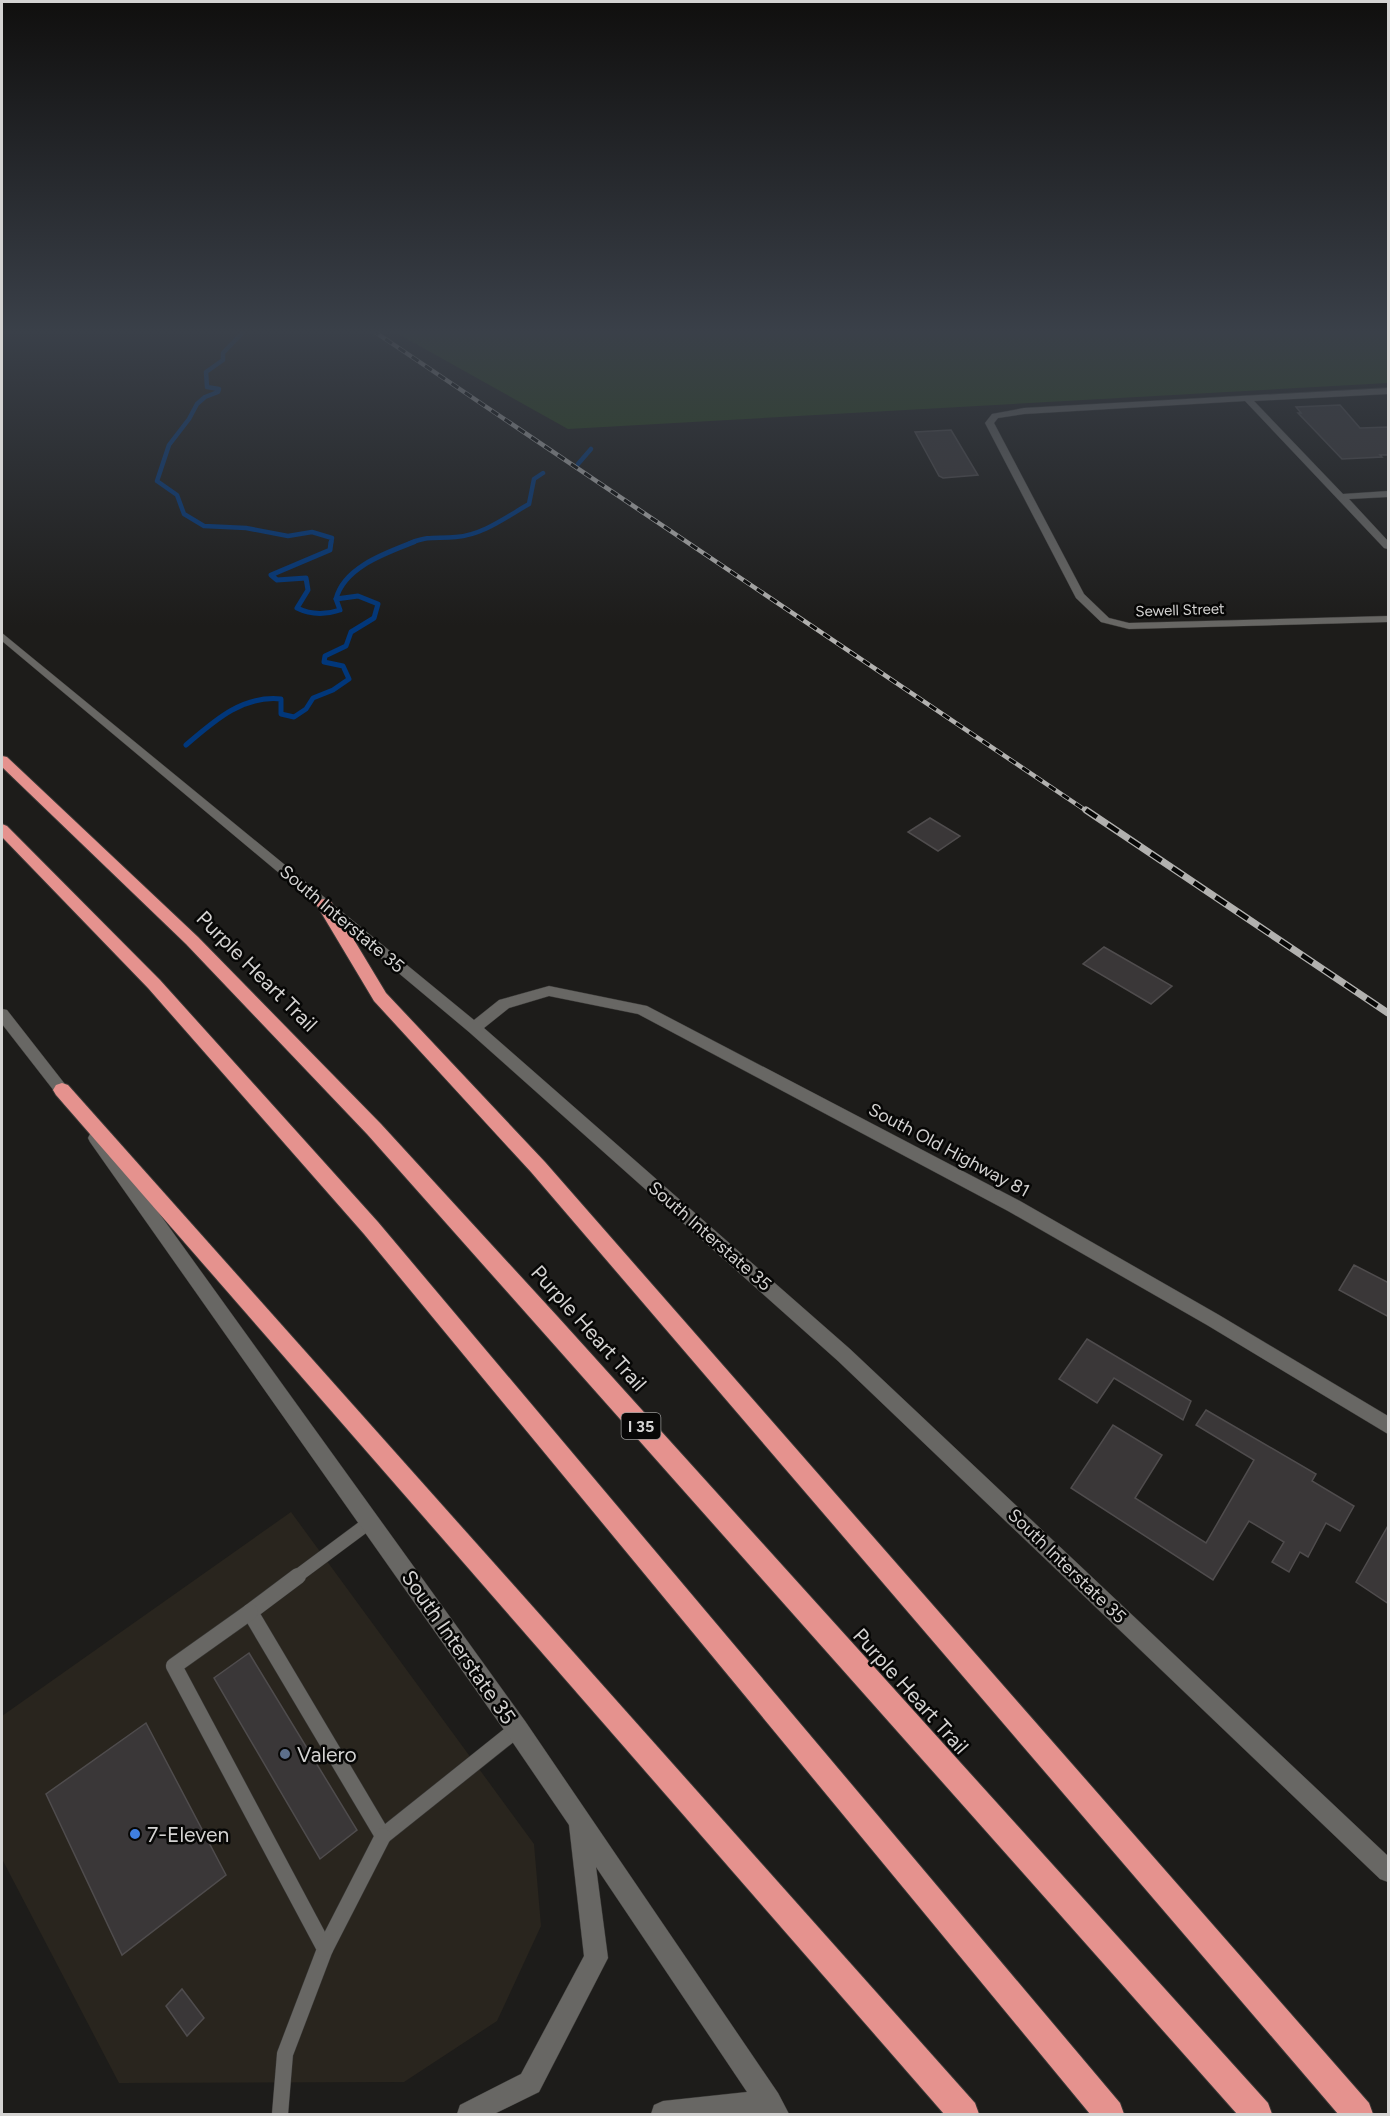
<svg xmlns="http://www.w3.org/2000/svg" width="1390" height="2116" font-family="Figtree,sans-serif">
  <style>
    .built { fill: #29251e }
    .green { fill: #284317 }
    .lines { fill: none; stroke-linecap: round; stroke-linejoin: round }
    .stream-far1 { stroke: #01377b; stroke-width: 4.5 }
    .stream { stroke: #01377b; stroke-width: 5 }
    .building { fill: #3a3738; stroke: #4f4c4d; stroke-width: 1.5 }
    .lane-far1-casing { stroke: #393836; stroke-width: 14 }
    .lane-casing { stroke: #393836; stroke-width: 17 }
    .street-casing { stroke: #393836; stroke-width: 1 }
    .secondary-casing { stroke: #393836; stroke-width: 1 }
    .highway-casing { stroke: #393836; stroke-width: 2 }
    .lane-far1 { stroke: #686764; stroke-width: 13 }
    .lane { stroke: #686764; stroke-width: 16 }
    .street { fill: #686764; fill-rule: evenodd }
    .secondary { fill: #686764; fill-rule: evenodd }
    .highway { fill: #e5928e; fill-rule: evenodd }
    .rail-far1-casing { stroke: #b2b1af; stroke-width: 4.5 }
    .rail-casing { stroke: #b2b1af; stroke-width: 7 }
    .rail-far1 { stroke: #070706; stroke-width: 3; stroke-dasharray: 8; stroke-linecap: butt }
    .rail { stroke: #070706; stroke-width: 4.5; stroke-dasharray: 13; stroke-linecap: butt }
    .service-dot { fill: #5c6f8a; stroke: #070706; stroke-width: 2 }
    .shop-dot { fill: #3f7fe0; stroke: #070706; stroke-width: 2 }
    .labels { text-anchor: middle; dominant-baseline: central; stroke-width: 5; stroke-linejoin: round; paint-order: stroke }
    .far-street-label { font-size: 15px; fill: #d4d3d2; stroke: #070706 }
    .shield { fill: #070706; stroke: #969695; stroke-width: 1.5 }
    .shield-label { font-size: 16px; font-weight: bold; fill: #d4d3d2 }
    .street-label { font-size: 18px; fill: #d4d3d2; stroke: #070706 }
    .near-street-label { font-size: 21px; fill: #d4d3d2; stroke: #070706 }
    .near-poi-label { font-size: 21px; fill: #d4d3d2; stroke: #070706; text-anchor: start }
  </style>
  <rect width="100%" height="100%" fill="#1d1c1a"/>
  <path class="built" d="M291,1512L534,1844L541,1926L497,2021L404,2082L119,2083L2,1859V1716Z"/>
  <path class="green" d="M391,330H1388V383L568,429Z"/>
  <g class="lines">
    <g class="stream-far1">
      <path d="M245,330L223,353V360L206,372L207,387L219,389L218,392L205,397L197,404L189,419L169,445L157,481L177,495L184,514L204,526L246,528L288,536L312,532L332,538L331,543"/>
      <path d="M578,464L591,449"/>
      <path d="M410,543C432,535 435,539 456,537C483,535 506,517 529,504L534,479L543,473"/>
    </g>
    <g class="stream">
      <path d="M331,542L330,550L271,575L277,580L306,578L308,590L297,608C311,615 325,615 340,610L336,599"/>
      <path d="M186,745C214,721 242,695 281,699V714L294,717L306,709L313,698L333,690L349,679L343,666L324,662L325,656L346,646L351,632L374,618L378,604L358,596L336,599C344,567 386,553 414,542"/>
    </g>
  </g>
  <g class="building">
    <path d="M1340,405L1360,428L1389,427V455H1380L1382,457L1342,459L1298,413H1301L1296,407Z"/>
    <path d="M951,430L978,475L943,478L939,476L915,432Z"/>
    <path d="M930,818L960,836L938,851L908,832Z"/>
    <path d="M1104,947L1172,986L1151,1004L1083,964Z"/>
    <path d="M1354,1265L1389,1283V1317L1339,1290Z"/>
    <path d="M1087,1339L1191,1401L1183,1420L1114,1378L1097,1403L1059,1379Z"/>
    <path d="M1206,1410L1316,1474L1312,1481L1354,1506L1340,1531L1326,1523L1308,1557L1300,1552L1289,1572L1272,1562L1284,1542L1249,1521L1213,1580L1071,1488L1113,1425L1162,1455L1135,1498L1206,1543L1254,1460L1196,1425Z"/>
    <path d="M1389,1524V1604L1356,1582Z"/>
    <path d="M249,1653L357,1830L320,1859L214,1678Z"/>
    <path d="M146,1723L226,1875L122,1955L46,1794Z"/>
    <path d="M182,1989L204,2018L187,2036L166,2006Z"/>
  </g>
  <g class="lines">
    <defs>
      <path id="lane-far1" d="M296,1577L370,1522"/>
      <g id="lane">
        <path d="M298,1576L250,1612L383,1836L517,1729"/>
        <path d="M250,1612L174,1666L325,1949L285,2054L280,2114"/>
        <path d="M325,1949L383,1836"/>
      </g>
      <path id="street" d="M1388,388V394L1254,401L1343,494L1388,491V497L1349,499L1388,541V549L1384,548L1245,401L1024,414L998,418L994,423L1084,594L1109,618L1129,623L1388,616V622L1129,629L1101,622L1076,598L985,423L992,414L1024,408Z"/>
      <g id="secondary">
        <path d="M2,633L474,1020L499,1000L549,986L647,1006L1020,1201L1219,1315L1388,1416V1434L1207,1325L1008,1211L638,1014L549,996L509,1008L484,1028L850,1349L1388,1856V1882L1380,1879L838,1361L469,1032L2,641Z"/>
        <path d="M2,1009L7,1010L75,1097L78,1101L75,1105H65L2,1024Z"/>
        <path d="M96,1132L102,1134L525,1721L778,2093L789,2114H651L654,2105L663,2101L747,2092L596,1867L608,1958L539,2092L494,2114H457L460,2105L521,2074L584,1956L569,1825L509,1737L90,1142L88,1138L90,1134Z"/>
      </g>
      <g id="highway">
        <path d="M2,756L7,757L198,937L381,1124L558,1317L1268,2103L1272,2114H1237L367,1134L186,944L2,767Z"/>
        <path d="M2,824L7,826L160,980L378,1222L1120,2103L1124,2114H1090L364,1234L148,988L2,837Z"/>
        <path d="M324,899L330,900L386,993L545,1162L1369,2103L1373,2114H1338L531,1172L374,1001L316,904L318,900Z"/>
        <path d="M62,1083L68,1085L975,2103L979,2114H944L56,1095L53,1090L56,1085Z"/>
      </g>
    </defs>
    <use href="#lane-far1" class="lane-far1-casing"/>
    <use href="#lane" class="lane-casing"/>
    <use href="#street" class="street-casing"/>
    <use href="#secondary" class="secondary-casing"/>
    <use href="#highway" class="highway-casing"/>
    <use href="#lane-far1" class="lane-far1"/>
    <use href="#lane" class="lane"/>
    <use href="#street" class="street"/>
    <use href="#secondary" class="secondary"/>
    <use href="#highway" class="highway"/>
    <defs>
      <path id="rail-far1" d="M372,330L1088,812"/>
      <path id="rail" d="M1086,810L1388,1013"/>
    </defs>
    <use href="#rail-far1" class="rail-far1-casing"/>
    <use href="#rail" class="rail-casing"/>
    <use href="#rail-far1" class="rail-far1"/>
    <use href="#rail" class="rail"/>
  </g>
  <linearGradient id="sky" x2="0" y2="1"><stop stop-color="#100f0e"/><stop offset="0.53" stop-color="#3a4049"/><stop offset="1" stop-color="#3a4049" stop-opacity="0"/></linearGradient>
  <rect width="1390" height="626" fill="url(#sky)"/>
  <circle class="service-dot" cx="285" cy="1754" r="6"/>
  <circle class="shop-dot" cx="135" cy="1834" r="6"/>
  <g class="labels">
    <g class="far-street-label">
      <text transform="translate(1180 610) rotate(-2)">Sewell Street</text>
    </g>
    <rect class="shield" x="621.5" y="1413" width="39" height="26" rx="4.5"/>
    <g class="shield-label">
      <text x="641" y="1426">I 35</text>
    </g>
    <g class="street-label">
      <text transform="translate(342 919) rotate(40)">South Interstate 35</text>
      <text transform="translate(949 1150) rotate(28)">South Old Highway 81</text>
      <text transform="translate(710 1236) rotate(41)">South Interstate 35</text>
      <text transform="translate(1067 1566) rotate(44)">South Interstate 35</text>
    </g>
    <g class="near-street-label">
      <text transform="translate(257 971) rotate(45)">Purple Heart Trail</text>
      <text transform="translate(589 1328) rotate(48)">Purple Heart Trail</text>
      <text transform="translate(459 1647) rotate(55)">South Interstate 35</text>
      <text transform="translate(911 1691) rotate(48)">Purple Heart Trail</text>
    </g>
    <g class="near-poi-label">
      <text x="297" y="1754">Valero</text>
      <text x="147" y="1834">7-Eleven</text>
    </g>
  </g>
  <rect width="1390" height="2116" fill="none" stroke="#d4d3d2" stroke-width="6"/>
</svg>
